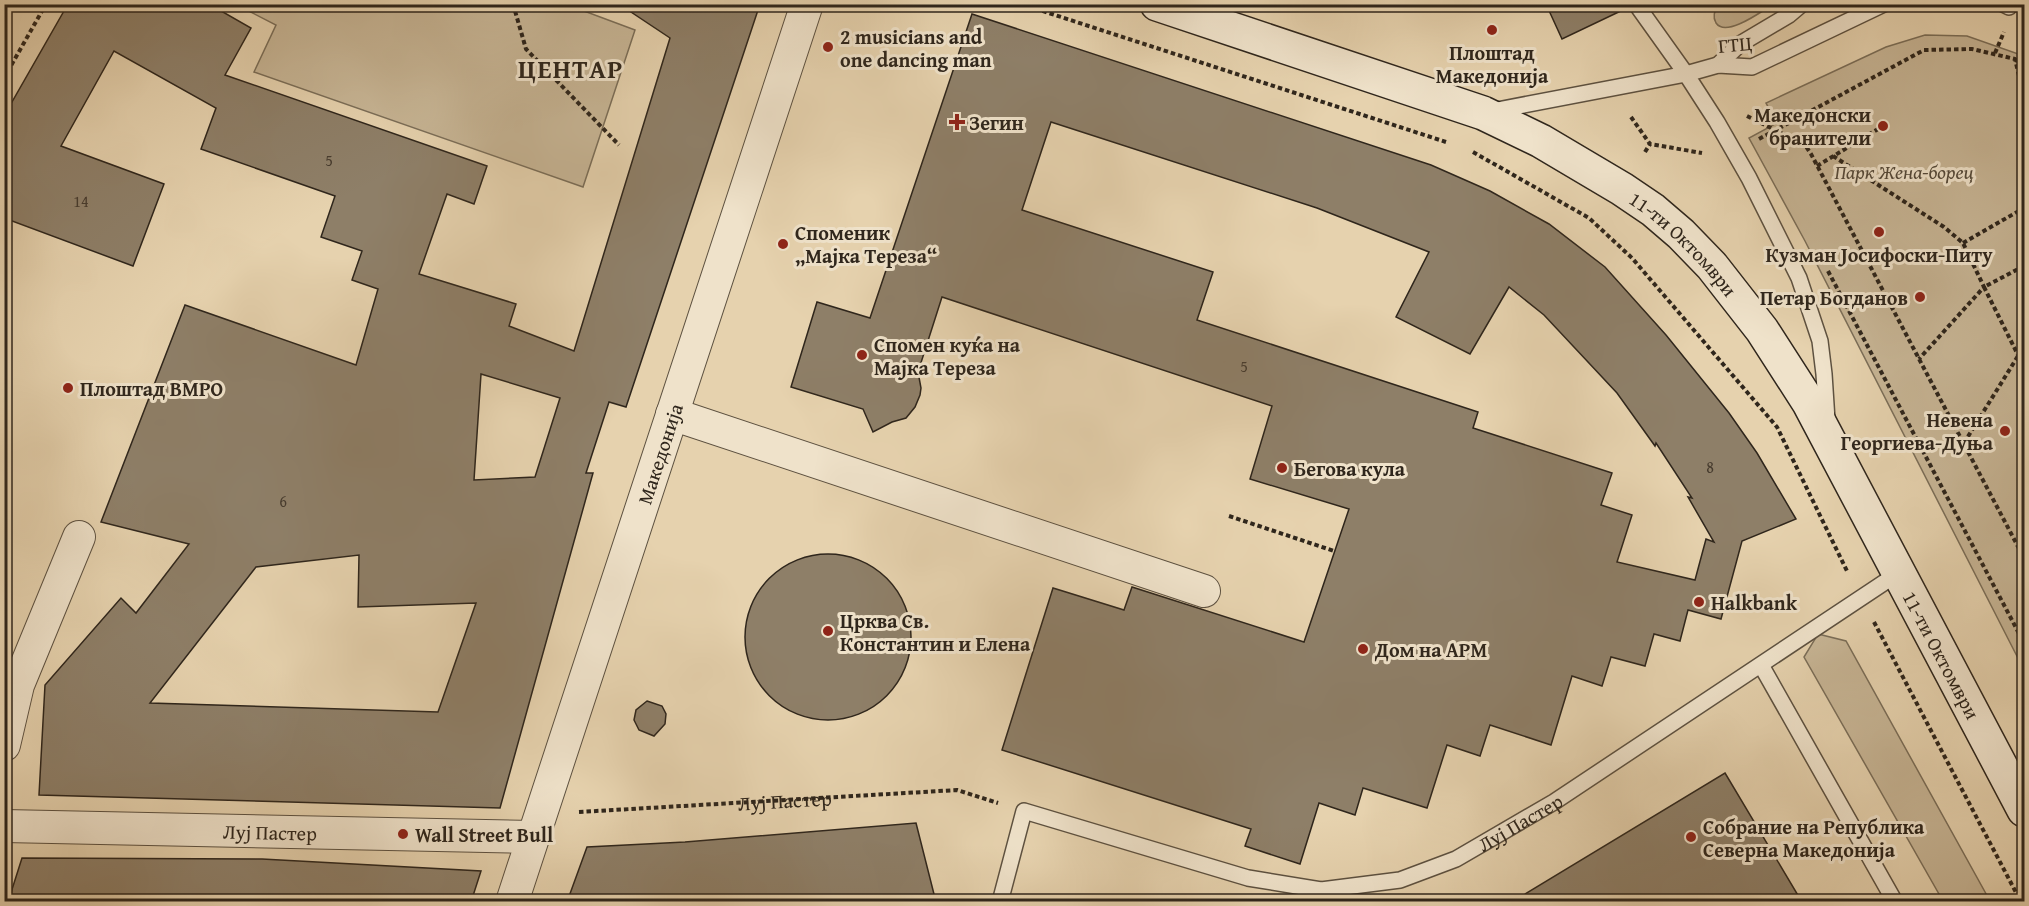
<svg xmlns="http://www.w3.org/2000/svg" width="2029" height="906" font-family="'Gentium Book Plus',serif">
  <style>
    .green { fill: #c7b595; stroke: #7b6e58; stroke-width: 1.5 }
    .building { fill: #8e7f68; stroke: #2f261c; stroke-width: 1.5; fill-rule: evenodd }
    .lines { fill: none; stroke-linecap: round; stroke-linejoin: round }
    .lane-casing { stroke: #5d5140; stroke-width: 18 }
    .street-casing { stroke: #5d5140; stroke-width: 34 }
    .secondary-casing { stroke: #2f261c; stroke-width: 36 }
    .path { stroke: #2f261c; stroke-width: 4; stroke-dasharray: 4.5 3; stroke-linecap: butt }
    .lane { stroke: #efe2ca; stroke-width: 15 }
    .street { stroke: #efe2ca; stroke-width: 32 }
    .secondary { stroke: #efe2ca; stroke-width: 33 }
    .poi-dot { fill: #8f2418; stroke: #efe2ca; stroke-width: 2 }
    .labels { text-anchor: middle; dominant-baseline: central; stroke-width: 6; stroke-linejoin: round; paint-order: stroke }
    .number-label { font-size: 16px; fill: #473c2f }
    .poi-label { font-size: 20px; font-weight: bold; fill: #2f261c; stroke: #efe2ca; text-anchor: start }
    .street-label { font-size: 20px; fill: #2f261c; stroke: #efe2ca }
    .park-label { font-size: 20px; font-style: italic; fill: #554a3a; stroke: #efe2ca }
    .district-label { font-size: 26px; font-weight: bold; letter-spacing: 1.5px; fill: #2f261c; stroke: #efe2ca }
  </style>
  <rect width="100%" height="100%" fill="#e6d2ae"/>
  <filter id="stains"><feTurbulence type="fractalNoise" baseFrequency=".00333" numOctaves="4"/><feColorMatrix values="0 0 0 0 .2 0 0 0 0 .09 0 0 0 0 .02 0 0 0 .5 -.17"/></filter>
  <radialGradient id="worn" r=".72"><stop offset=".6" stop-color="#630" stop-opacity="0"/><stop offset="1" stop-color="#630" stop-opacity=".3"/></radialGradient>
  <g class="green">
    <path d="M237,5H568L635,30L583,187L254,72L276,25Z"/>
    <path d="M1718,5V4L1772,5C1762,11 1726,38 1716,23C1712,16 1715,11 1718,5Z"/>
    <path d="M1925,35L1967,36L2024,56V670L1805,241L1749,138L1777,123L1766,103L1886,47Z"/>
    <path d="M1818,634L1846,641L1990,901H1943L1804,657Z"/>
  </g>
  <g class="building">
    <path d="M68,4H209L251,28L225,75L487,166L474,204L447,194L419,274L516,304L509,326L574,351L670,38L619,4H760L626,407L609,402L586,473H593L500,808L39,795L45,685L121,598L136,613L189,544L101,522L185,305L356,365L378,289L352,280L362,251L321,237L335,196L201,149L216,108L114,51L61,146L164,184L133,266L4,218V116ZM481,374L560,398L535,477L474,480ZM359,555L358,607L476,603L438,712L150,703L256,567Z"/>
    <path d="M1546,4H1626L1627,8L1562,39Z"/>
    <path d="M972,14L1431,165L1490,191L1549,224L1605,267L1666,335L1729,413L1757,453L1796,519L1742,541L1721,619L1688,610L1680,641L1654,634L1645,666L1611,657L1602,686L1572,676L1551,745L1490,725L1480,756L1447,745L1427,808L1363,788L1355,815L1319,803L1300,864L1245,846L1251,829L1002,750L1053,588L1124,610L1132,587L1304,642L1349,509L1250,479L1272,406L942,297L918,372L921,388L920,395L915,407L906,418L892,422L873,432L863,409L791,387L817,302L870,318ZM1051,122L1317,208L1429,252L1396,317L1470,354L1509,287L1544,315L1617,393L1655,446L1656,443L1692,498L1688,497L1714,542L1706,539L1695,580L1617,562L1632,515L1601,505L1612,473L1473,428L1478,412L1197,320L1213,272L1022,210Z"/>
    <circle cx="828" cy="637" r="83"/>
    <path d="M647,701L662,706L666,714L665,724L654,736L639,730L634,720L636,710Z"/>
    <path d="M1725,773L1802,902H1512Z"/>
    <path d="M916,823L936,902H567L587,847L685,842Z"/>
    <path d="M22,858L262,859L481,871L471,902H8Z"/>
  </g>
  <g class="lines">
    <defs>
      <g id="lane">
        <path d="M1636,4L1686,74L1717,122L1749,178L1799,278L1820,341L1824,374L1827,420"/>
        <path d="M2003,4L2009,7"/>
        <path d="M1718,65L1740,44L1789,15L1802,4"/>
        <path d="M1492,111L1686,74L1718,65L1752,67L1884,4"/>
        <path d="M1761,665L1895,902"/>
        <path id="s2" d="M1000,902L1024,811L1248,878L1321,890L1400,880L1456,859L1554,802L1900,572"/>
      </g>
      <g id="street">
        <path d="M672,414L1204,591"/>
        <path d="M4,745L18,685L79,537"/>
        <path id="s3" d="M4,826L533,837"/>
        <path id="s4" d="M512,902L807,4"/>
      </g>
      <g id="secondary">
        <path id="s5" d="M1157,4L1483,113L1541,141L1622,189L1653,210L1681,234L1712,266L1762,330L1809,403L2024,810"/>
      </g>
    </defs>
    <use href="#lane" class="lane-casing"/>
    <use href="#street" class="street-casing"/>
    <use href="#secondary" class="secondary-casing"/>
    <g class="path">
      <path d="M513,4L526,49L619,145"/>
      <path d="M1021,4L1446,142"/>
      <path d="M1995,53L2004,32"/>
      <path d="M2015,60L2024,63"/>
      <path d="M4,78L46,4"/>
      <path d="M1747,116L1805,145L1811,154L2024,558"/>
      <path d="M1631,117L1650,144L1702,153"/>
      <path d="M1759,139L1924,50L1972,49L2015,59L2024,97"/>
      <path d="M1473,152L1589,218L1632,258L1777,427L1848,573"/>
      <path d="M1645,152L1650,144"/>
      <path d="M1833,156L1944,227L1963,243L1984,287L1919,359"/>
      <path d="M1817,166L1883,126"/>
      <path d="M1963,243L2024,208"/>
      <path d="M2024,266L1984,287L2024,367"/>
      <path d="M1828,271L2024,643"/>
      <path d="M1964,443L2018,356"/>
      <path d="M1229,516L1334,551"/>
      <path d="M1874,622L2021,902"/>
      <path id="s1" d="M579,812L957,790L998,803"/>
    </g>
    <use href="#lane" class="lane"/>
    <use href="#street" class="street"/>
    <use href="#secondary" class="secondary"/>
  </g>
  <g class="poi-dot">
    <circle cx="1492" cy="30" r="6"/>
    <circle cx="828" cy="47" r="6"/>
    <path d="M954 113h6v6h6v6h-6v6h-6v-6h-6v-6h6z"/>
    <circle cx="1883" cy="126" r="6"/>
    <circle cx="1879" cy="232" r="6"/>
    <circle cx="783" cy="244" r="6"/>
    <circle cx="1920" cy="297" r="6"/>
    <circle cx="862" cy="355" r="6"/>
    <circle cx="68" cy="388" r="6"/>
    <circle cx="2005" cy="431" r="6"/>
    <circle cx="1282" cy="468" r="6"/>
    <circle cx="1699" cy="602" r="6"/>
    <circle cx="828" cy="631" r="6"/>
    <circle cx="1363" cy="649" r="6"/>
    <circle cx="403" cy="834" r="6"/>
    <circle cx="1691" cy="837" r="6"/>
  </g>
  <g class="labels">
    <g class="number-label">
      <text x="329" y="160">5</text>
      <text x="81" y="201">14</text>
      <text x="1244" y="366">5</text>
      <text x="1710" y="467">8</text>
      <text x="283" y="501">6</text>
    </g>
    <g class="poi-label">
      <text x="840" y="36">2 musicians and<tspan x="840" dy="23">one dancing man</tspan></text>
      <text x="1492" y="52" text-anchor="middle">Плоштад<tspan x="1492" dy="23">Македонија</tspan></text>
      <text x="1871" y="114" text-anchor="end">Македонски<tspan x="1871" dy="23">бранители</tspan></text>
      <text x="969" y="122">Зегин</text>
      <text x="795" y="232">Споменик<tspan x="795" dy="23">„Мајка Тереза“</tspan></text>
      <text x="1879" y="254" text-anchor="middle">Кузман Јосифоски-Питу</text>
      <text x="1908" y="297" text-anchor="end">Петар Богданов</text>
      <text x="874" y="344">Спомен куќа на<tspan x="874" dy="23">Мајка Тереза</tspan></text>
      <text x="80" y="388">Плоштад ВМРО</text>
      <text x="1993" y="419" text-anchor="end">Невена<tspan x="1993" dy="23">Георгиева-Дуња</tspan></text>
      <text x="1294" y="468">Бегова кула</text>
      <text x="1711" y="602">Halkbank</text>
      <text x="840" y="620">Црква Св.<tspan x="840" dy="23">Константин и Елена</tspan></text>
      <text x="1375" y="649">Дом на АРМ</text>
      <text x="1703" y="826">Собрание на Република<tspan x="1703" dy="23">Северна Македонија</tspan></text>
      <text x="415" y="834">Wall Street Bull</text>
    </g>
    <g class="street-label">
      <text transform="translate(1735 44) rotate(-5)">ГТЦ</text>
      <text stroke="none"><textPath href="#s5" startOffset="585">11-ти Октомври</textPath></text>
      <text stroke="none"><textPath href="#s4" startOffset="472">Македонија</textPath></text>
      <text stroke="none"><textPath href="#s5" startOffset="1074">11-ти Октомври</textPath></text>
      <text stroke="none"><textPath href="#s1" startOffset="206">Луј Пастер</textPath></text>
      <text stroke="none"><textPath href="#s2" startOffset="615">Луј Пастер</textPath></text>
      <text stroke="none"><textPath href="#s3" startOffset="266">Луј Пастер</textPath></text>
    </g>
    <g class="park-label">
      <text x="1904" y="171">Парк Жена-борец</text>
    </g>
    <g class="district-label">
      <text x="571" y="68">ЦЕНТАР</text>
    </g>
  </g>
  <rect width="2029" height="906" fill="none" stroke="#e6d2ae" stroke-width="24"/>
  <rect x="6" y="6" width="2017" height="894" fill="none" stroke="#2f261c" stroke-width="3"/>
  <rect x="12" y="12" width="2005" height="882" fill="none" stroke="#2f261c" stroke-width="1.5"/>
  <rect width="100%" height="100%" filter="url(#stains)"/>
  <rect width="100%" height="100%" fill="url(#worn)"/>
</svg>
